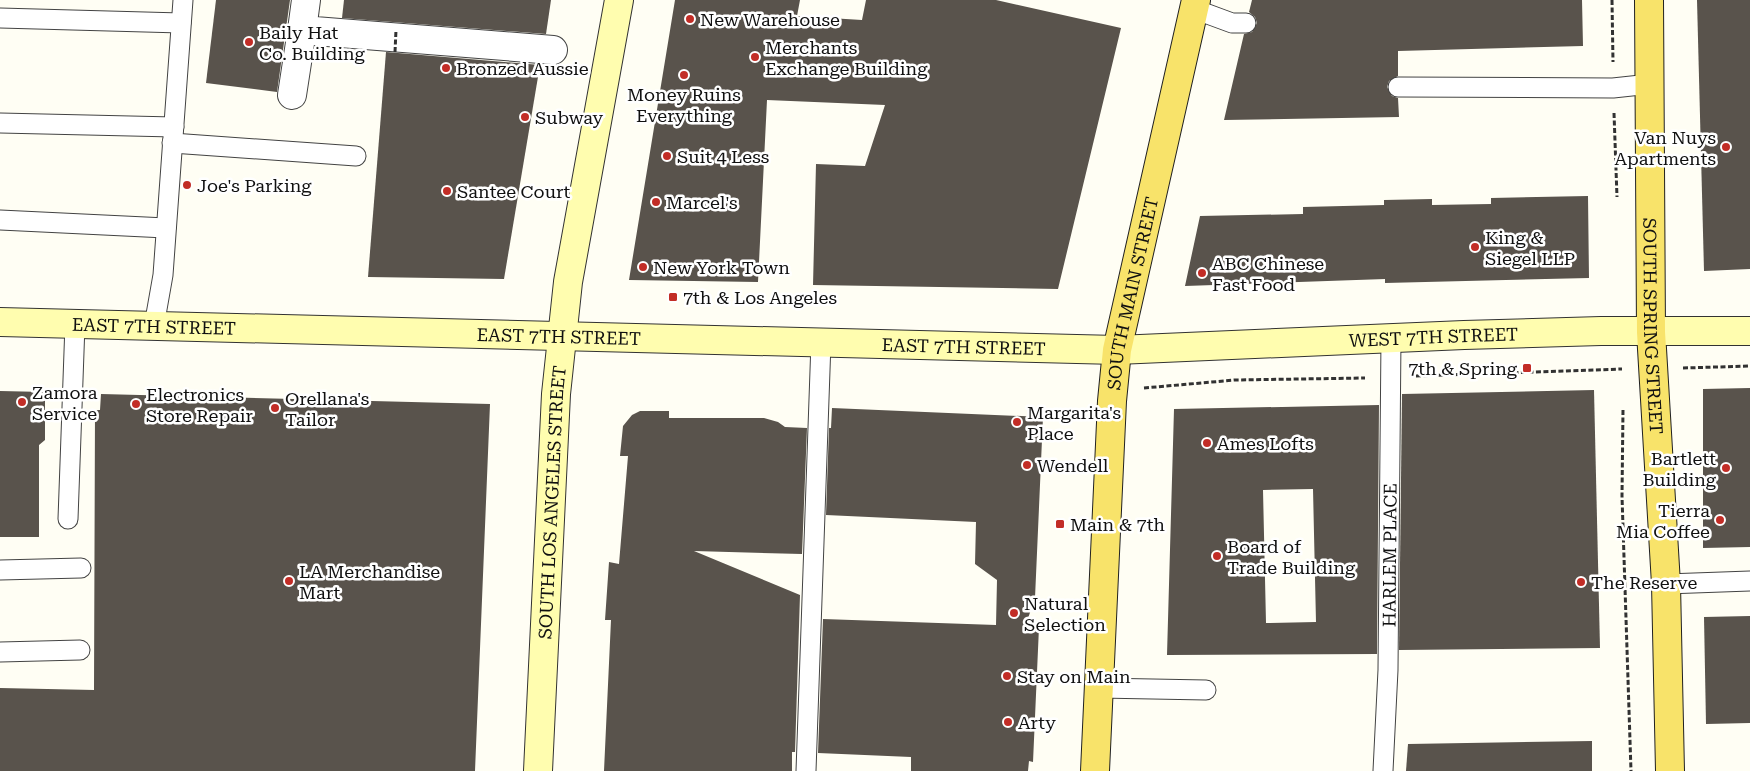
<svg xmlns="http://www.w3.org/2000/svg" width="1750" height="771" font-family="'Roboto Serif',serif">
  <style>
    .building { fill: #59534c; fill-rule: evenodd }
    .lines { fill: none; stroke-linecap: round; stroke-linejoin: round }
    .service-casing { stroke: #434343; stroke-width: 21 }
    .pedestrian-casing { stroke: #434343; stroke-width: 30 }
    .secondary-casing { stroke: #323232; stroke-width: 30 }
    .primary-casing { stroke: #212121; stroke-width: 30 }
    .path { stroke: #323232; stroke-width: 3; stroke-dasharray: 5 2.5; stroke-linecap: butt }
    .service { stroke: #fff; stroke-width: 19 }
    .pedestrian { stroke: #fff; stroke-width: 28 }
    .secondary { stroke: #fffdaf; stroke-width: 28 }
    .primary { stroke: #f8e36a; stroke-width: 28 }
    .path-bridge { stroke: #323232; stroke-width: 3; stroke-dasharray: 5 2.5; stroke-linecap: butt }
    .poi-dot { fill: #c22d26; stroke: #fff; stroke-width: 2 }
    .labels { text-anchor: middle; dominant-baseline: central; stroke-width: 5; stroke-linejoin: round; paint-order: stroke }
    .poi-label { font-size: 18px; fill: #101010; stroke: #fff; text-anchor: start }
    .street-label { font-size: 18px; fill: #101010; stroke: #fff }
  </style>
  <rect width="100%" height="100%" fill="#fffef4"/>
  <g class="building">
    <path d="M216,0H290L277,92L206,83Z"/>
    <path d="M344,0H551L546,34L342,18Z"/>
    <path d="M675,0H800L797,16L862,20L866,0H996L1121,28L1058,289L813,285L816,164L865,166L885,105L767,100L758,282L629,280Z"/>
    <path d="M1252,0H1582L1583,46L1398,51V76L1389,81L1387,87L1392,96L1398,98L1399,117L1224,120L1244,34L1252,32L1257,23L1255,17L1249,12Z"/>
    <path d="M1697,0H1750V269L1704,271Z"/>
    <path d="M386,52L540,65L504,279L368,277Z"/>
    <path d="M1588,196L1589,278L1385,283V279L1185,286L1200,216L1303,214V207L1384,205V200L1432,199V205L1491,204V198Z"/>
    <path d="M1750,388V547L1703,548V389Z"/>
    <path d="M1594,390L1600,648L1399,650L1402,394Z"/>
    <path d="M0,391L45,392V440L39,445V537H0Z"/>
    <path d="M101,394L490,404L475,771H0V688L94,690L95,410H100Z"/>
    <path d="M1379,405L1377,654L1167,655L1174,409ZM1313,489L1316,622L1266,623L1263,490Z"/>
    <path d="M832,408L1043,417L1035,598L1025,627H1039L1033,762L1029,761L1028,771H911V757L818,753L823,619L996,625L997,580L975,564L976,522L826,515L829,428H831Z"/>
    <path d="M640,411H669V418H764L778,422L785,427L807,428L802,554L694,551L800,595L795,752H792V771H604L611,620H605L609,562L619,564L628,456H620L623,426L632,415Z"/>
    <path d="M1750,616V723L1706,724L1704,617Z"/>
    <path d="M1592,741V771H1406L1408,744Z"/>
  </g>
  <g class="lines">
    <defs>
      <g id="service">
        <path d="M1194,9L1232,23H1246"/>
        <path d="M0,18L181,23"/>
        <path d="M1398,87L1613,88L1650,84"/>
        <path d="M0,123L174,127"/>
        <path d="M172,143L356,156"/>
        <path d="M0,220L166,228"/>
        <path d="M154,326L163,275L183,0"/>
        <path d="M68,519L75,324"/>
        <path d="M0,570L81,568"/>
        <path d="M1666,584L1750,581"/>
        <path d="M0,652L80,650"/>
        <path d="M1099,688L1206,690"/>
        <path d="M806,771L821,342"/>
        <path id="s1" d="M1383,771L1388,670L1391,338"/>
      </g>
      <g id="pedestrian">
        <path d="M306,0L302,30L553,50"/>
        <path d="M292,95L302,30"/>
      </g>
      <g id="secondary">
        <path id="s2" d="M0,322L1117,350L1464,335L1601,331H1750"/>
        <path id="s3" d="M538,771L556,394L568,282L619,0"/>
      </g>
      <g id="primary">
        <path id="s4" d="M1649,0L1651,332L1666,584L1670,771"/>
        <path id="s5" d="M1095,771L1112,401L1117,350L1196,0"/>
      </g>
    </defs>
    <use href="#service" class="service-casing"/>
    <use href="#pedestrian" class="pedestrian-casing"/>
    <use href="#secondary" class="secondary-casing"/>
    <use href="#primary" class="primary-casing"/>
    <g class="path">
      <path d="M1612,0L1613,62"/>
      <path d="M1614,113L1617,197"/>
      <path d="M1683,368L1750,366"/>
      <path d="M1416,376L1622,369"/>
      <path d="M1144,388L1235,380L1365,378"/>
      <path d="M1623,410L1622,496L1631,771"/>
    </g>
    <use href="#service" class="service"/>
    <use href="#pedestrian" class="pedestrian"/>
    <use href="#secondary" class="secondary"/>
    <use href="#primary" class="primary"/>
    <path class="path-bridge" d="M395,52L396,30"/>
  </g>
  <g class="poi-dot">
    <circle cx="690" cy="19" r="5"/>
    <circle cx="249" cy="42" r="5"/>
    <circle cx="755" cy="57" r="5"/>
    <circle cx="446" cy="68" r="5"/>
    <circle cx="684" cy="75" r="5"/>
    <circle cx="525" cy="117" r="5"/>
    <circle cx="1726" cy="147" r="5"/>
    <circle cx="667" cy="156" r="5"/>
    <circle cx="187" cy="185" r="5"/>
    <circle cx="447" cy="191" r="5"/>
    <circle cx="656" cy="202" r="5"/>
    <circle cx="1475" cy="247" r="5"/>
    <circle cx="643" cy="267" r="5"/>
    <circle cx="1202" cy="273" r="5"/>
    <rect x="668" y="292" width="10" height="10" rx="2.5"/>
    <rect x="1522" y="363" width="10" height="10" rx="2.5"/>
    <circle cx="22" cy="402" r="5"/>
    <circle cx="136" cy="404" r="5"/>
    <circle cx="275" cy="408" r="5"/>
    <circle cx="1017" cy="422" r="5"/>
    <circle cx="1207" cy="443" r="5"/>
    <circle cx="1027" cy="465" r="5"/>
    <circle cx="1726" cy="468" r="5"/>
    <circle cx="1720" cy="520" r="5"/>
    <rect x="1055" y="519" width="10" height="10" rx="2.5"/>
    <circle cx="1217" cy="556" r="5"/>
    <circle cx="289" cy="581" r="5"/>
    <circle cx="1581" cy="582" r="5"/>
    <circle cx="1014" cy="613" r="5"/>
    <circle cx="1007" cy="676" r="5"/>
    <circle cx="1008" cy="722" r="5"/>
  </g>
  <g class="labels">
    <g class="poi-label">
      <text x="700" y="19">New Warehouse</text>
      <text x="259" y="32">Baily Hat<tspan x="259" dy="21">Co. Building</tspan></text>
      <text x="765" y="47">Merchants<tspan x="765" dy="21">Exchange Building</tspan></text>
      <text x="456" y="68">Bronzed Aussie</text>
      <text x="684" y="94" text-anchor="middle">Money Ruins<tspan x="684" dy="21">Everything</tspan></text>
      <text x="535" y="117">Subway</text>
      <text x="1716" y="137" text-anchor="end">Van Nuys<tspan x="1716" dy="21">Apartments</tspan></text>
      <text x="677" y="156">Suit 4 Less</text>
      <text x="197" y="185">Joe's Parking</text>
      <text x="457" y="191">Santee Court</text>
      <text x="666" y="202">Marcel's</text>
      <text x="1485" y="237">King &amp;<tspan x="1485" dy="21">Siegel LLP</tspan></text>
      <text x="1212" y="263">ABC Chinese<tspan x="1212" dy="21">Fast Food</tspan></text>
      <text x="653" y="267">New York Town</text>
      <text x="683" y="297">7th &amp; Los Angeles</text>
      <text x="1517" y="368" text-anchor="end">7th &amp; Spring</text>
      <text x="32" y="392">Zamora<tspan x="32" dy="21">Service</tspan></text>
      <text x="146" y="394">Electronics<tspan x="146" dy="21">Store Repair</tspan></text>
      <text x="285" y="398">Orellana's<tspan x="285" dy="21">Tailor</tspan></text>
      <text x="1027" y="412">Margarita's<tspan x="1027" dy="21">Place</tspan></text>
      <text x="1217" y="443">Ames Lofts</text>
      <text x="1716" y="458" text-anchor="end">Bartlett<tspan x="1716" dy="21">Building</tspan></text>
      <text x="1037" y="465">Wendell</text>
      <text x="1710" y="510" text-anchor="end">Tierra<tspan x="1710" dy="21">Mia Coffee</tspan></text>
      <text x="1070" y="524">Main &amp; 7th</text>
      <text x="1227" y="546">Board of<tspan x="1227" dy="21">Trade Building</tspan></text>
      <text x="299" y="571">LA Merchandise<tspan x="299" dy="21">Mart</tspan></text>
      <text x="1591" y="582">The Reserve</text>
      <text x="1024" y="603">Natural<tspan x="1024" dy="21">Selection</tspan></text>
      <text x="1017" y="676">Stay on Main</text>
      <text x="1018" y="722">Arty</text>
    </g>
    <g class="street-label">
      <text stroke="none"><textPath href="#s5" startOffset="480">SOUTH MAIN STREET</textPath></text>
      <text stroke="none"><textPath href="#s2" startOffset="154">EAST 7TH STREET</textPath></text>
      <text stroke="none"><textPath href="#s4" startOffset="326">SOUTH SPRING STREET</textPath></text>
      <text stroke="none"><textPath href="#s2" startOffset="559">EAST 7TH STREET</textPath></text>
      <text stroke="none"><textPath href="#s2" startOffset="1434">WEST 7TH STREET</textPath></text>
      <text stroke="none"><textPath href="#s2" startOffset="964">EAST 7TH STREET</textPath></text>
      <text stroke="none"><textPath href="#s3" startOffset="269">SOUTH LOS ANGELES STREET</textPath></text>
      <text stroke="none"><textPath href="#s1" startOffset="216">HARLEM PLACE</textPath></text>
    </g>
  </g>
</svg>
